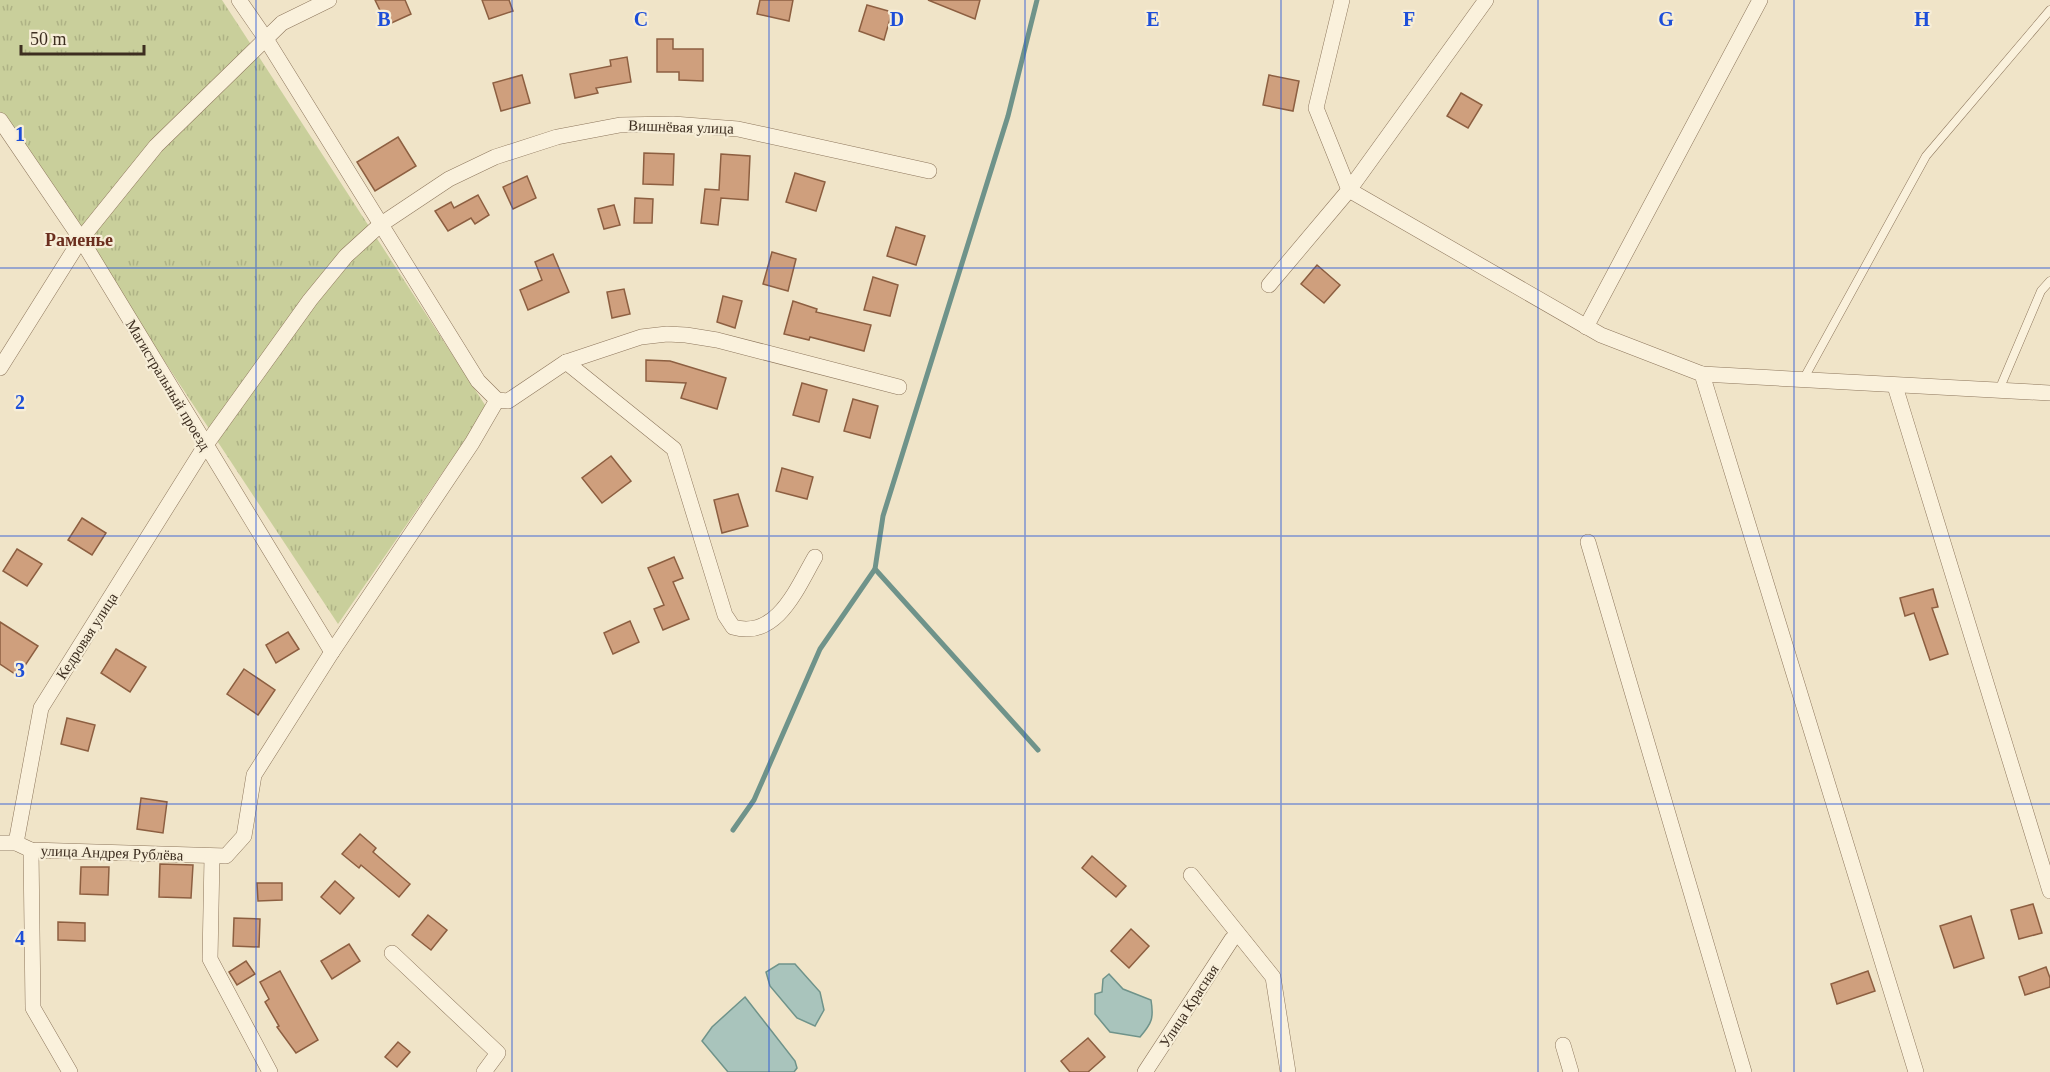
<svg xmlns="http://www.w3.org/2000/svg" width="2050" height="1072" font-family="Georgia,serif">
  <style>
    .grass { fill: url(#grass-tufts) }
    .water { fill: #a9c4bc; stroke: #6f938a; stroke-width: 1.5 }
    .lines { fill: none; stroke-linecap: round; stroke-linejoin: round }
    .stream { stroke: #6f938a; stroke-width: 5 }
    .building { fill: #cf9f7d; stroke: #8d5f41; stroke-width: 1.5 }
    .lane-casing { stroke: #8d765c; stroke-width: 9 }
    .street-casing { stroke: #8d765c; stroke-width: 16 }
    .lane { stroke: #faf1dc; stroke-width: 8 }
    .street { stroke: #faf1dc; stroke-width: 15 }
    .grid { fill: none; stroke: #1d4ed8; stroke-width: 1.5; stroke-opacity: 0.55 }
    .labels { text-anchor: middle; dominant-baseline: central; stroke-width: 4.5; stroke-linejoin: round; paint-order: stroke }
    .street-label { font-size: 15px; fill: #3d2e20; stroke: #f7eed8 }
    .quarter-label { font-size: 18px; font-weight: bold; fill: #6b2e1e; stroke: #f7eed8 }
    .grid-label { font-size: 20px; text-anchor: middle; font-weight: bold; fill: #1d4ed8; stroke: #f7eed8; stroke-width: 4.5; stroke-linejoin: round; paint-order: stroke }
  </style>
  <defs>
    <pattern id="grass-tufts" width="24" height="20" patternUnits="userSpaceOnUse" patternTransform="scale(1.5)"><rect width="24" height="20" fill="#c9cf9b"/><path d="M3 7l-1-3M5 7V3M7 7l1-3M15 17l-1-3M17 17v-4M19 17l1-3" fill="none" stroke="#aeb285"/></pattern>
  </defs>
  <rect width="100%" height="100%" fill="#f0e4c8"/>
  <path class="grass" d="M0,0H222L487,408L338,624L0,112Z"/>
  <g class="water">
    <path d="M779,964H795L820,992L824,1010L815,1026L797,1018L770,986L766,972Z"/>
    <path d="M1109,974L1123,989L1151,1000C1154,1018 1152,1023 1140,1037L1110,1032L1095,1014V994L1102,992L1103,979Z"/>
    <path d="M745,997L795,1061L797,1068L794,1072H728L702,1041L712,1027Z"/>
  </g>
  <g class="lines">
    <g class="stream">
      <path d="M1037,0L1008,116L883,516L875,569L1038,750"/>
      <path d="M733,830L754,800L820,649L875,569"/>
    </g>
  </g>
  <g class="building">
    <path d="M375,0H405L411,14L387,25Z"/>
    <path d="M482,0H509L513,11L489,19Z"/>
    <path d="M760,0H793L789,21L757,14Z"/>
    <path d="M928,0H980L975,19Z"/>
    <path d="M867,5L892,12L884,40L859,31Z"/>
    <path d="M657,39H673V49H703V81L679,80V72H657Z"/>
    <path d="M627,57L631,82L596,88L598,93L575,98L570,74L611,66L610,60Z"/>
    <path d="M522,75L530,103L501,111L493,83Z"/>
    <path d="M1269,75L1299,81L1293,111L1263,105Z"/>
    <path d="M1461,93L1482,105L1468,128L1447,116Z"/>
    <path d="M398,137L416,166L375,191L357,162Z"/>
    <path d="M644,153L674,154L673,185L643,184Z"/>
    <path d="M721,154L750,156L748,200L721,198L718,225L701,223L705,189L719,190Z"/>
    <path d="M795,173L825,182L816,211L786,202Z"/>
    <path d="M527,176L536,198L513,209L503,187Z"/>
    <path d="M478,195L489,215L475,224L471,218L448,231L435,211L451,202L454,208Z"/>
    <path d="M635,198L653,199L652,223H634Z"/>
    <path d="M614,205L620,225L604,229L598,209Z"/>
    <path d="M896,227L925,236L916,265L887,256Z"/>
    <path d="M772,252L796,259L788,291L763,284Z"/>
    <path d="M553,254L569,292L528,310L520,290L542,280L535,262Z"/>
    <path d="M1317,265L1340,285L1324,303L1301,284Z"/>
    <path d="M873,277L898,285L890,316L864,310Z"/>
    <path d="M624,289L630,314L612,318L607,292Z"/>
    <path d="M723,296L742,301L735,328L717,322Z"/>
    <path d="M793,301L817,309L816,312L871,325L864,351L810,337L809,340L784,334Z"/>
    <path d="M646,360L670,361L726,378L717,409L681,398L686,383L646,381Z"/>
    <path d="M802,383L827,390L819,422L793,415Z"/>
    <path d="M853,399L878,406L870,438L844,431Z"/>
    <path d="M611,456L631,481L602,503L582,478Z"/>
    <path d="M782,468L813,477L807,499L776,491Z"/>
    <path d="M738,494L748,526L722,533L714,500Z"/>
    <path d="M82,518L106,533L92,555L68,540Z"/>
    <path d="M17,549L42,564L27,586L3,571Z"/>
    <path d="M674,557L683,578L673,582L689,619L663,630L654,609L664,605L648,568Z"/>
    <path d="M1933,589L1938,607L1932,608L1948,654L1930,660L1914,613L1905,616L1900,598Z"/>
    <path d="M630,621L639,642L613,654L604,633Z"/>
    <path d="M0,622L38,646L18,676L0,664Z"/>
    <path d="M288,632L299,649L276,663L266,645Z"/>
    <path d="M116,649L146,667L130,692L101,673Z"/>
    <path d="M244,669L275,690L258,715L227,694Z"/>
    <path d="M67,718L95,725L88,751L61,744Z"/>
    <path d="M141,798L167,802L163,833L137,829Z"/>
    <path d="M360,834L376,848L373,852L410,884L399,897L361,865L359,868L342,854Z"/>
    <path d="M1092,856L1126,886L1116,897L1082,868Z"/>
    <path d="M160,864L193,865L191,898L159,897Z"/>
    <path d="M81,867H109L108,895L80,894Z"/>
    <path d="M335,881L354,898L340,914L321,897Z"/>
    <path d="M257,883H282V900L258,901Z"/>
    <path d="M2033,904L2042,933L2019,939L2011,910Z"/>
    <path d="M428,915L447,930L431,950L412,935Z"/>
    <path d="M1971,916L1984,958L1954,968L1940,926Z"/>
    <path d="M234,918L260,919L259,947L233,946Z"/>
    <path d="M58,922L85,923V941L58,940Z"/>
    <path d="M1131,929L1149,946L1129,968L1111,951Z"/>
    <path d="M349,944L360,961L332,979L321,961Z"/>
    <path d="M246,961L255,974L237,985L229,972Z"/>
    <path d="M2046,967L2050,978V987L2025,995L2019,977Z"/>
    <path d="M280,971L318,1040L296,1053L277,1027L279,1026L265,1002L269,999L260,982Z"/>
    <path d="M1868,971L1875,991L1837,1004L1831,984Z"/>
    <path d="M1088,1038L1105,1057L1088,1072H1070L1061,1061Z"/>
    <path d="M398,1042L410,1052L397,1067L385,1057Z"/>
  </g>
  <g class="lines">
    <defs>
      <g id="lane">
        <path d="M1803,380L1926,156L2050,10"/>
        <path d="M1999,390L2041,291L2050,281"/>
      </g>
      <g id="street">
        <path d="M239,0L266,39L478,381L497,400"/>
        <path d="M1342,0L1316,108L1349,190L1601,335L1702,374L1916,1072"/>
        <path d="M0,120L81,239L332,652"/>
        <path d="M1269,285L1349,190L1486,0"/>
        <path d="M1586,327L1760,0"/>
        <path d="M566,362L674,449L725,615L733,627C777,640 797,588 815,557"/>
        <path d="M0,368L81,239L156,146L282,23L329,0"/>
        <path d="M1702,374L2050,393"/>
        <path d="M1895,386L2050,891"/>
        <path d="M497,400L508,401L566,362L641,337L667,334L686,335L717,340L899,387"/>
        <path d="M1588,542L1744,1072"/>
        <path d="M0,843H16L31,850L226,856L244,836L254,775L332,652L472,443L497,400"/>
        <path d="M16,843L41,708L205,446L310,300L346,256L380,225L449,179L495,157L557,137L620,125L673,124L738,129L929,171"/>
        <path d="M31,850L33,1008L70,1072"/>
        <path d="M212,857L210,959L270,1072"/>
        <path d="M1191,875L1273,977L1288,1072"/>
        <path d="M392,953L498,1053L484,1072"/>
        <path d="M1563,1045L1571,1072"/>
        <path d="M1145,1072L1232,939"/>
      </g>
    </defs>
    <use href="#lane" class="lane-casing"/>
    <use href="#street" class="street-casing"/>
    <use href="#lane" class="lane"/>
    <use href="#street" class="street"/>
  </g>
  <path class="grid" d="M256,0V1072M512,0V1072M769,0V1072M1025,0V1072M1281,0V1072M1538,0V1072M1794,0V1072M0,268H2050M0,536H2050M0,804H2050"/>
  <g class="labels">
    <g class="street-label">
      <text transform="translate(681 127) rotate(2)">Вишнёвая улица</text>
      <text transform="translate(168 385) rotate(59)">Магистральный проезд</text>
      <text transform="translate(87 636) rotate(-57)">Кедровая улица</text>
      <text transform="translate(112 853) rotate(2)">улица Андрея Рублёва</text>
      <text transform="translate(1189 1006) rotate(-57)">Улица Красная</text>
    </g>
    <g class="quarter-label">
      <text x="79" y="240">Раменье</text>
    </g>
  </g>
  <g class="grid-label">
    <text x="384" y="26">B</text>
    <text x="641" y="26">C</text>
    <text x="897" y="26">D</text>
    <text x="1153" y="26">E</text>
    <text x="1409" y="26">F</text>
    <text x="1666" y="26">G</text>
    <text x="1922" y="26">H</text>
    <text x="20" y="141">1</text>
    <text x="20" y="409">2</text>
    <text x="20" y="677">3</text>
    <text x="20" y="945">4</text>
  </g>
  <path d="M21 45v9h123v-9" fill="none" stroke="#3d2e20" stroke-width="3"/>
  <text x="30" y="45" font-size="18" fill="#3d2e20" stroke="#f7eed8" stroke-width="4.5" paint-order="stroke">50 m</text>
</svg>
